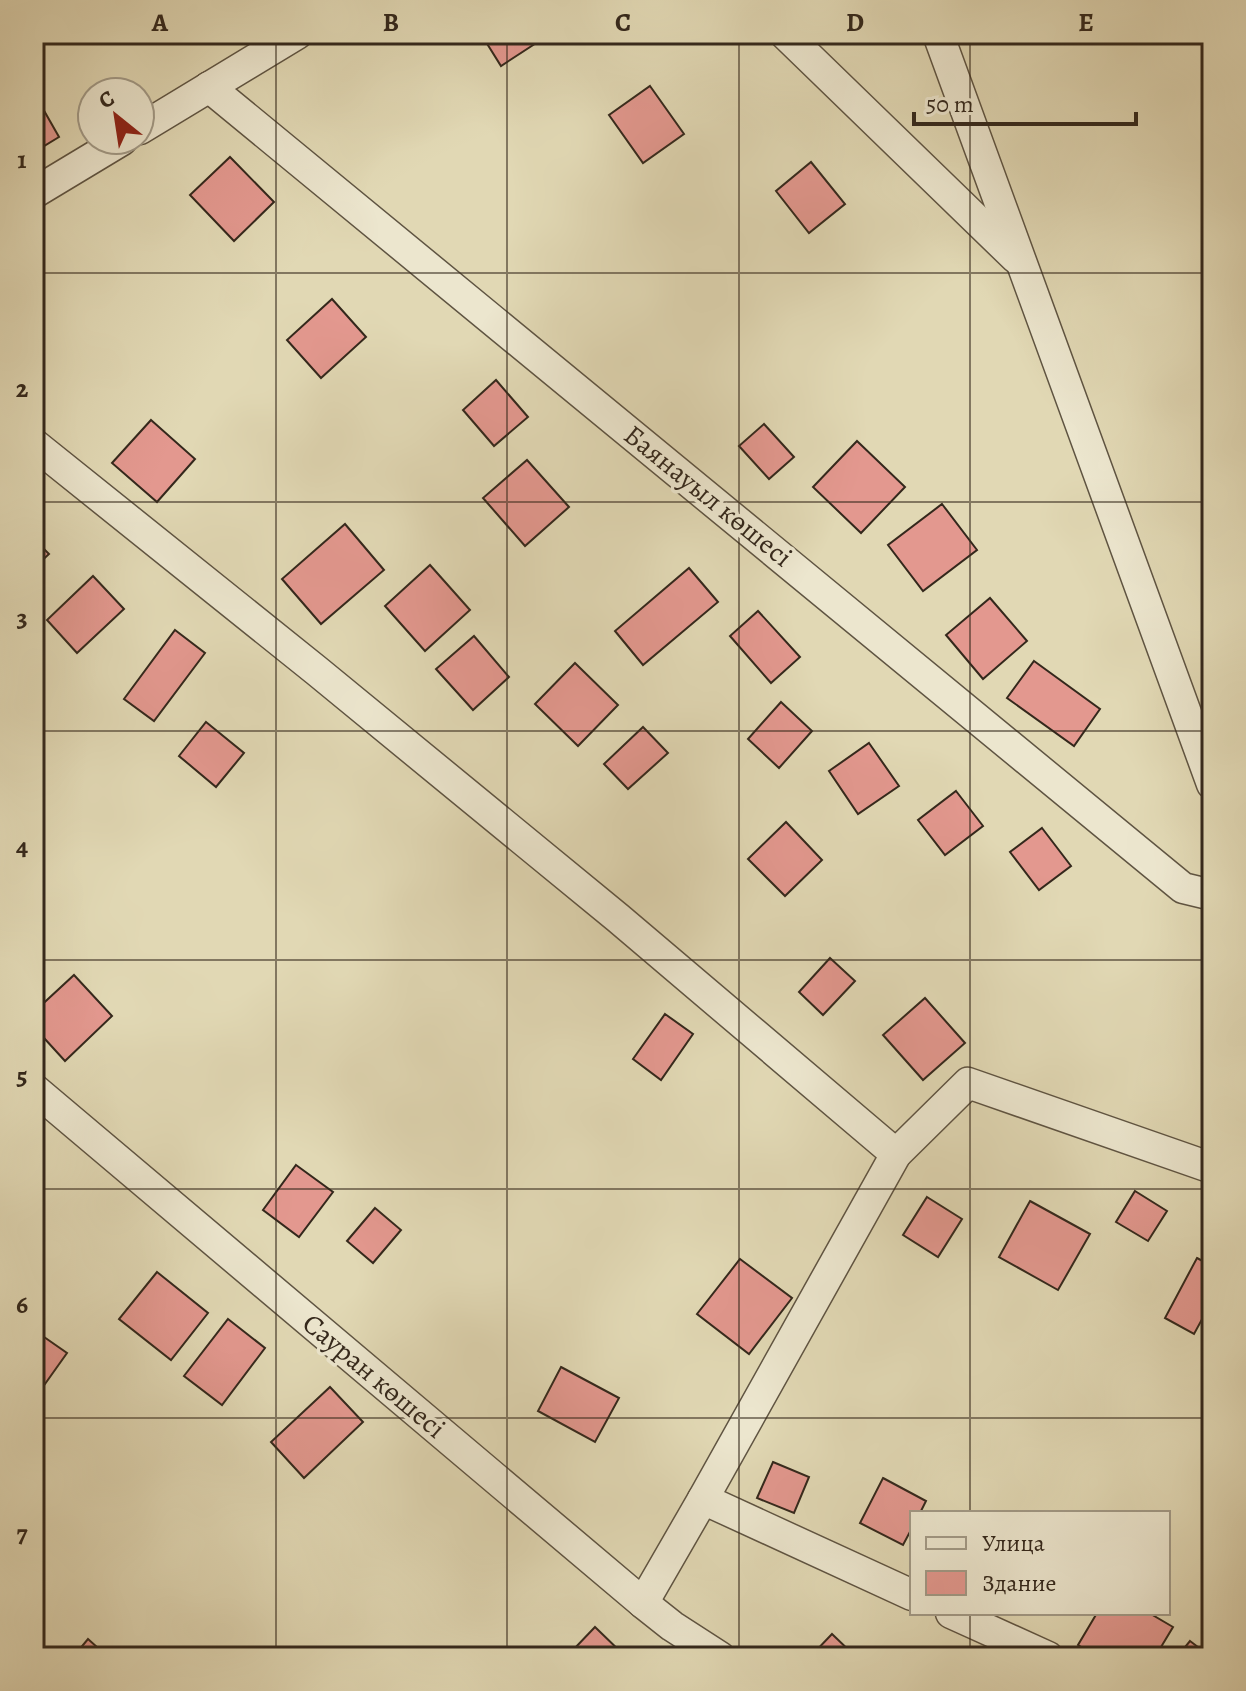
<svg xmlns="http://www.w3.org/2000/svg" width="1246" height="1691" font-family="Alegreya,serif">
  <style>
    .building { fill: #e3988f; stroke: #34281c; stroke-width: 2 }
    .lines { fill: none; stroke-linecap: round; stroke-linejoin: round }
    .minor-casing { stroke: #5f5442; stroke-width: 33 }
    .minor { stroke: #ece6ce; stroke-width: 30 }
    .grid { fill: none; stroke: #34281c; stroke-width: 2; stroke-opacity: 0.55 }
    .labels { text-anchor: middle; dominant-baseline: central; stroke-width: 7; stroke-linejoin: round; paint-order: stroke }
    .street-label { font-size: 28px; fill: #34281c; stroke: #ece6ce }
    .neatline { fill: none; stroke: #34281c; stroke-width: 3 }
    .grid-label { font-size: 26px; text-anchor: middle; font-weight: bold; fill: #34281c }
  </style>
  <rect width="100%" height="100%" fill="#e1d8b4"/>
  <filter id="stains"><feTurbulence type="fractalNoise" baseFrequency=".0025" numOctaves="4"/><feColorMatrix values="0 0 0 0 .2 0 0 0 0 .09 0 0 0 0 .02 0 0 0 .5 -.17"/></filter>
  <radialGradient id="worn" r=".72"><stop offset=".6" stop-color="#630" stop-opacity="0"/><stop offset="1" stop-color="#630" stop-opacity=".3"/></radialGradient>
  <g class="building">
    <path d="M481,34H550L501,66Z"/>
    <path d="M650,86L684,134L643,163L609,115Z"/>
    <path d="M34,93L59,137L44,146L34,129Z"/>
    <path d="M230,157L274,202L234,241L190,195Z"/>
    <path d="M811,162L845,204L809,233L776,191Z"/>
    <path d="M332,299L366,337L321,378L287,340Z"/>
    <path d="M34,311L43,321L34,329Z"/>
    <path d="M496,380L528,417L494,446L463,410Z"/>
    <path d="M151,420L195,459L157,502L112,463Z"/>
    <path d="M764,424L794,457L769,479L739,446Z"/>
    <path d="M857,441L905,487L861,533L813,487Z"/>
    <path d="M527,460L569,507L525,546L483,498Z"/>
    <path d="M942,504L977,550L923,591L888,545Z"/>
    <path d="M345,524L384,570L321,624L282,579Z"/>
    <path d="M34,539L49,554L34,568Z"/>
    <path d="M430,565L470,610L425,651L385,606Z"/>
    <path d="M689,568L718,602L643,665L615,631Z"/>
    <path d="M93,576L124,609L77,653L47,620Z"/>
    <path d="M990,598L1027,641L983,679L946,635Z"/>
    <path d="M758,611L800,657L771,683L730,636Z"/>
    <path d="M175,630L205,653L154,721L124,699Z"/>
    <path d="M474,636L509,677L473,710L436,669Z"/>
    <path d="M1034,661L1100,709L1074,746L1007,698Z"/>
    <path d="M575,663L618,705L578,746L535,704Z"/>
    <path d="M781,702L812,731L779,768L748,739Z"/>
    <path d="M206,722L244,753L216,787L179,756Z"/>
    <path d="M643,727L668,753L628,789L604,764Z"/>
    <path d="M869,743L899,786L858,814L829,771Z"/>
    <path d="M956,791L983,826L945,855L918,820Z"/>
    <path d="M786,822L822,860L785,896L748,859Z"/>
    <path d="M1042,828L1071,866L1039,890L1010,852Z"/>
    <path d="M830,958L855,981L823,1015L799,992Z"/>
    <path d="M74,975L112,1016L65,1061L34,1027V1012Z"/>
    <path d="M925,998L965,1043L923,1080L883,1035Z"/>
    <path d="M665,1014L693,1034L661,1080L633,1059Z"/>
    <path d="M296,1165L333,1192L299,1237L263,1210Z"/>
    <path d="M1135,1191L1167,1211L1148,1241L1116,1222Z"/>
    <path d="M927,1197L962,1219L938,1257L903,1235Z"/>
    <path d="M1030,1201L1090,1234L1058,1290L999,1257Z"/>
    <path d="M375,1208L401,1230L373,1263L347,1241Z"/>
    <path d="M1197,1258L1212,1266V1301L1194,1334L1165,1318Z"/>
    <path d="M740,1259L792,1298L749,1354L697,1314Z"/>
    <path d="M157,1272L208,1313L171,1360L119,1319Z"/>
    <path d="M228,1319L265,1348L222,1405L184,1376Z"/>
    <path d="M34,1330L67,1353L35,1398H34Z"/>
    <path d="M561,1367L619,1398L595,1442L538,1411Z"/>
    <path d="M330,1387L363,1422L304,1478L271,1442Z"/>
    <path d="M773,1462L809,1477L794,1513L757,1498Z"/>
    <path d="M883,1478L926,1501L920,1513H912V1528L903,1545L860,1523Z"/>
    <path d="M1097,1613H1149L1173,1627L1155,1657H1098L1078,1645Z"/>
    <path d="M595,1627L626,1657H580L573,1650Z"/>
    <path d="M832,1634L856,1657H810Z"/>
    <path d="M88,1639L108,1657H73Z"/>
    <path d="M1190,1641L1211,1657H1177Z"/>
  </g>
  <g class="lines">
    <defs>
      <g id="minor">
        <path d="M785,34L1016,258"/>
        <path d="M938,34L1212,784"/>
        <path d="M209,87L1183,888L1212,895"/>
        <path d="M140,129L297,34"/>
        <path d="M34,193L122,140"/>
        <path d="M34,444L317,671L618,918L896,1154"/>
        <path d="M34,1089L643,1603L672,1626L720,1657"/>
        <path d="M703,1499L912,1595"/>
        <path d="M643,1603L703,1499L896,1154L968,1083L1212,1168"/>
        <path d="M951,1613L1048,1657"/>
      </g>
    </defs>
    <use href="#minor" class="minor-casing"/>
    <use href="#minor" class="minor"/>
  </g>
  <path class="grid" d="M276,34V1657M507,34V1657M739,34V1657M970,34V1513M34,273H1212M34,502H1212M34,731H1212M34,960H1212M34,1189H1212M34,1418H1212M970,1613V1657"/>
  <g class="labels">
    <g class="street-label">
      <text transform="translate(708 496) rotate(39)">Баянауыл көшесі</text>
      <text transform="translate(374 1376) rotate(40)">Сауран көшесі</text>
    </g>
  </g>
  <rect width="1246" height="1691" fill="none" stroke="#e1d8b4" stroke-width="88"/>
  <rect x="910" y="1511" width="260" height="104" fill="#ece6ce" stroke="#a29a87" stroke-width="2"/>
  <rect x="926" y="1537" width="40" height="12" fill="#ece6ce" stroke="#a29a87" stroke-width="2"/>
  <text x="982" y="1551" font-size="24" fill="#34281c">Улица</text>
  <rect x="926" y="1571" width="40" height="24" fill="#e3988f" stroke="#a29a87" stroke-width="2"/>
  <text x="982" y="1591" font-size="24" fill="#34281c">Здание</text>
  <g transform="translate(116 116) rotate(330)"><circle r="38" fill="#ece6ce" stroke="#a29a87" stroke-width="2"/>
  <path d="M0-6L14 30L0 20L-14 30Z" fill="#8f2418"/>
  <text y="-12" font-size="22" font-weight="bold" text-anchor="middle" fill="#34281c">С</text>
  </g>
  <path d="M914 112v12h222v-12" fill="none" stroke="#34281c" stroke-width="4"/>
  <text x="926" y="112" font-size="24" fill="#34281c" stroke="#ece6ce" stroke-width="6" paint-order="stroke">50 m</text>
  <rect x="44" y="44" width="1158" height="1603" class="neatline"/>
  <g class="grid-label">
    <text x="160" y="31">A</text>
    <text x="391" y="31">B</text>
    <text x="623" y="31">C</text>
    <text x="855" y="31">D</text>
    <text x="1086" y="31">E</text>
    <text x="22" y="168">1</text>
    <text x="22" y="397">2</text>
    <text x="22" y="626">3</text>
    <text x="22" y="855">4</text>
    <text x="22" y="1084">5</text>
    <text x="22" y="1313">6</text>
    <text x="22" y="1542">7</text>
  </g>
  <rect width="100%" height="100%" filter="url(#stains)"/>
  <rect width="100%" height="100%" fill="url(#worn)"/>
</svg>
